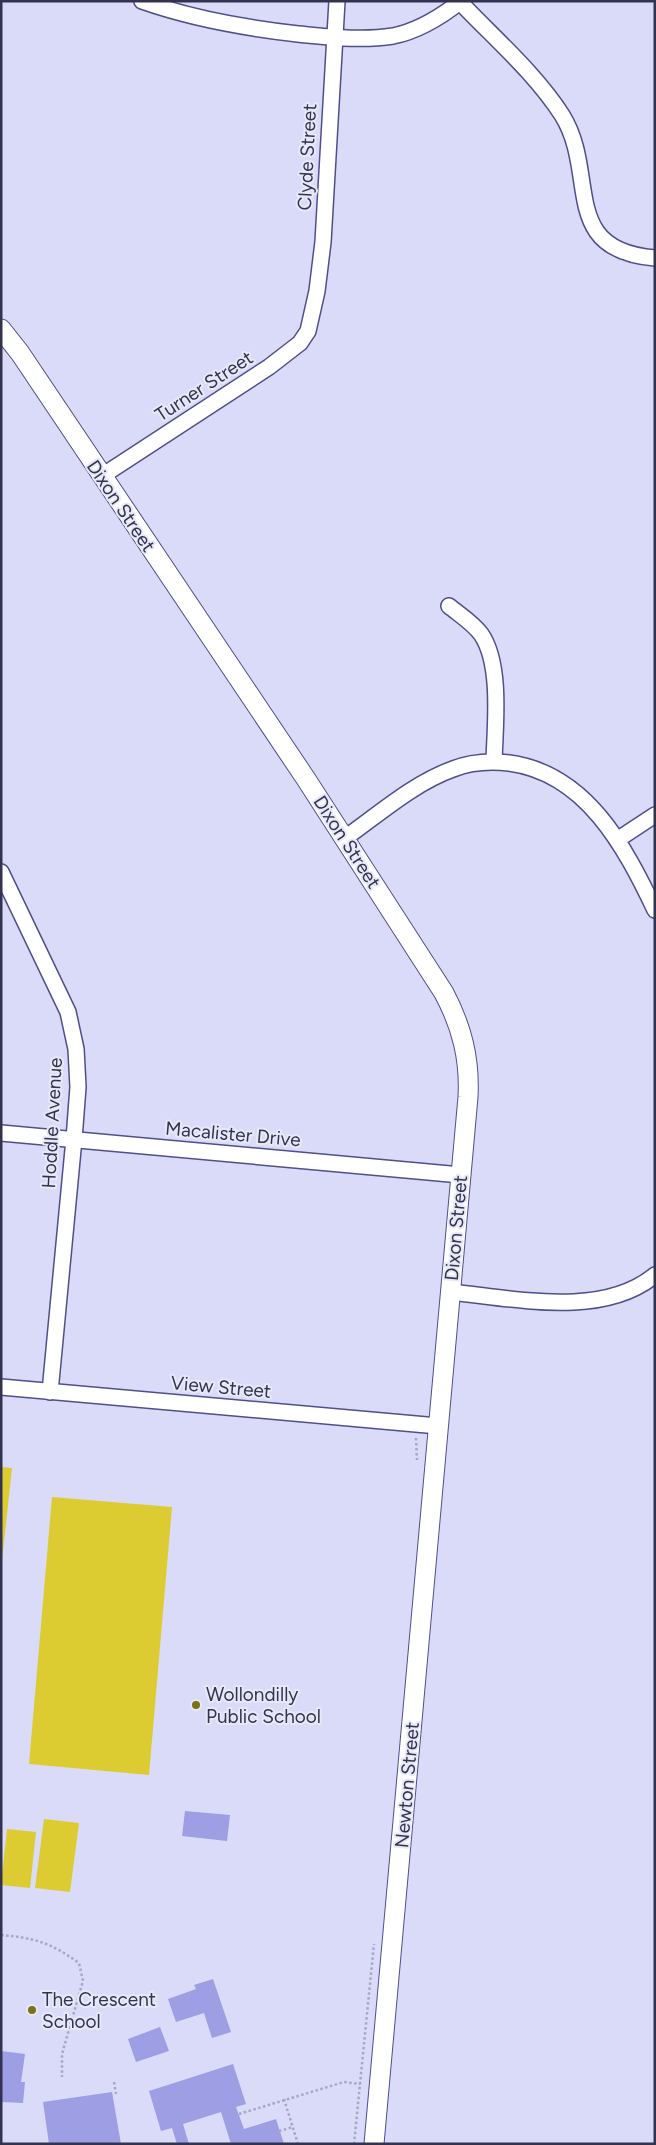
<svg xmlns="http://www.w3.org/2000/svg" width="656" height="2145" font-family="Figtree,sans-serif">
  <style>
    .green { fill: #dccc32 }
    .building { fill: #9d9ee3 }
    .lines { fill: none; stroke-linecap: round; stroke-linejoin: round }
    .minor-casing { stroke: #504e8d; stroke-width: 18 }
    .tertiary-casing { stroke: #504e8d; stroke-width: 21 }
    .path { stroke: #a6a7c4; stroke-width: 2.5; stroke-dasharray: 2.5 2.5; stroke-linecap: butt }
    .minor { stroke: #fff; stroke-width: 15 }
    .tertiary { stroke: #fff; stroke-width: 19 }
    .poi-dot { fill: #7b7214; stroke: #e8e9f8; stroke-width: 2 }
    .labels { text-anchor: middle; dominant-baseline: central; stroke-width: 4; stroke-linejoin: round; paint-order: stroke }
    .street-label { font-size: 19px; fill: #333350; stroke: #e8e9f8 }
    .poi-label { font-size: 19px; fill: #333350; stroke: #e8e9f8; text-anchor: start }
  </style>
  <rect width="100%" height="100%" fill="#d9dbf8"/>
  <g class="green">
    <path d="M1,1467L12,1468L1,1570Z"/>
    <path d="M52,1497L172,1507L149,1775L29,1764Z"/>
    <path d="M44,1819L79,1823L70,1892L35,1888Z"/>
    <path d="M7,1829L36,1832L30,1888L1,1885Z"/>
  </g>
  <g class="building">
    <path d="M185,1811L230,1815L227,1841L182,1836Z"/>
    <path d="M213,1979L231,2032L212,2038L204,2013L176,2022L168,1999L196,1989L194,1985Z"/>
    <path d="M160,2027L169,2051L136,2062L128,2039Z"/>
    <path d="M1,2051L25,2054L21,2082H25L23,2103L2,2102Z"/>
    <path d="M233,2064L246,2104L236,2107L244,2129L276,2119L284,2144H231L221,2112L183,2124L189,2144H177L172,2128L161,2131L149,2091Z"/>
    <path d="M112,2092L121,2144H49L43,2102Z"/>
  </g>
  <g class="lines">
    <defs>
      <g id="minor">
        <path d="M142,1C193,19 245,28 298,34C330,37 362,41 393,36C418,31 442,16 461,1"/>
        <path d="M460,2C494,38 535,73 562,115C599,174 558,250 655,258"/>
        <path d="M102,476L269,367L300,343L308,331L317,291L323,242L337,1"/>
        <path d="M449,606C460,615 473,623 481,634C502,664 495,726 494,761"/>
        <path d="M345,838C379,814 414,783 453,769C471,762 491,761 509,763C586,773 625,847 655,910"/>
        <path d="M617,840L655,815"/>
        <path d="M1,872L68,1012L76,1049L78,1087L74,1139L50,1392"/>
        <path d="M1,1133L461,1175"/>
        <path d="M450,1292C513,1298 602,1319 655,1275"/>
        <path d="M1,1387L438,1426"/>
      </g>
      <path id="tertiary" d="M1,329L20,353L306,779L444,993C462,1027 470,1059 468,1097L374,2144"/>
    </defs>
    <use href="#minor" class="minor-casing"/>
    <use href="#tertiary" class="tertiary-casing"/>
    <g class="path">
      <path d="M416,1438L417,1460"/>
      <path d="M1,1935C36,1938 51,1943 79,1963L83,1981L62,2054V2077"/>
      <path d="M114,2082L116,2094"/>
      <path d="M284,2099L298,2144"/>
      <path d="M239,2114L344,2082L360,2084"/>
      <path d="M279,2131L293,2127"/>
      <path d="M354,2144L374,1944"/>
    </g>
    <use href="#minor" class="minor"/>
    <use href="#tertiary" class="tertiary"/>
  </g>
  <g class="poi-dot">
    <circle cx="196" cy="1705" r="5"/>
    <circle cx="32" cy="2010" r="5"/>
  </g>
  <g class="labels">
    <g class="street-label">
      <text transform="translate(307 157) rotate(-87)">Clyde Street</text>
      <text transform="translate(204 386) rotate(-33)">Turner Street</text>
      <text transform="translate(121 506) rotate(56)">Dixon Street</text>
      <text transform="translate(347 842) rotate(57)">Dixon Street</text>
      <text transform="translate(52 1123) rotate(-87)">Hoddle Avenue</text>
      <text transform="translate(233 1134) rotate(5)">Macalister Drive</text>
      <text transform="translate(456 1228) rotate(-85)">Dixon Street</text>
      <text transform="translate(221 1387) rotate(5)">View Street</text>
      <text transform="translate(407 1785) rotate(-85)">Newton Street</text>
    </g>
    <g class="poi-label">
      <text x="206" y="1694">Wollondilly<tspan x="206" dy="22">Public School</tspan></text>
      <text x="42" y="1999">The Crescent<tspan x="42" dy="22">School</tspan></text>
    </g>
  </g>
  <rect width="656" height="2145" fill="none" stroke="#333350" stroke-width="5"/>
</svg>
